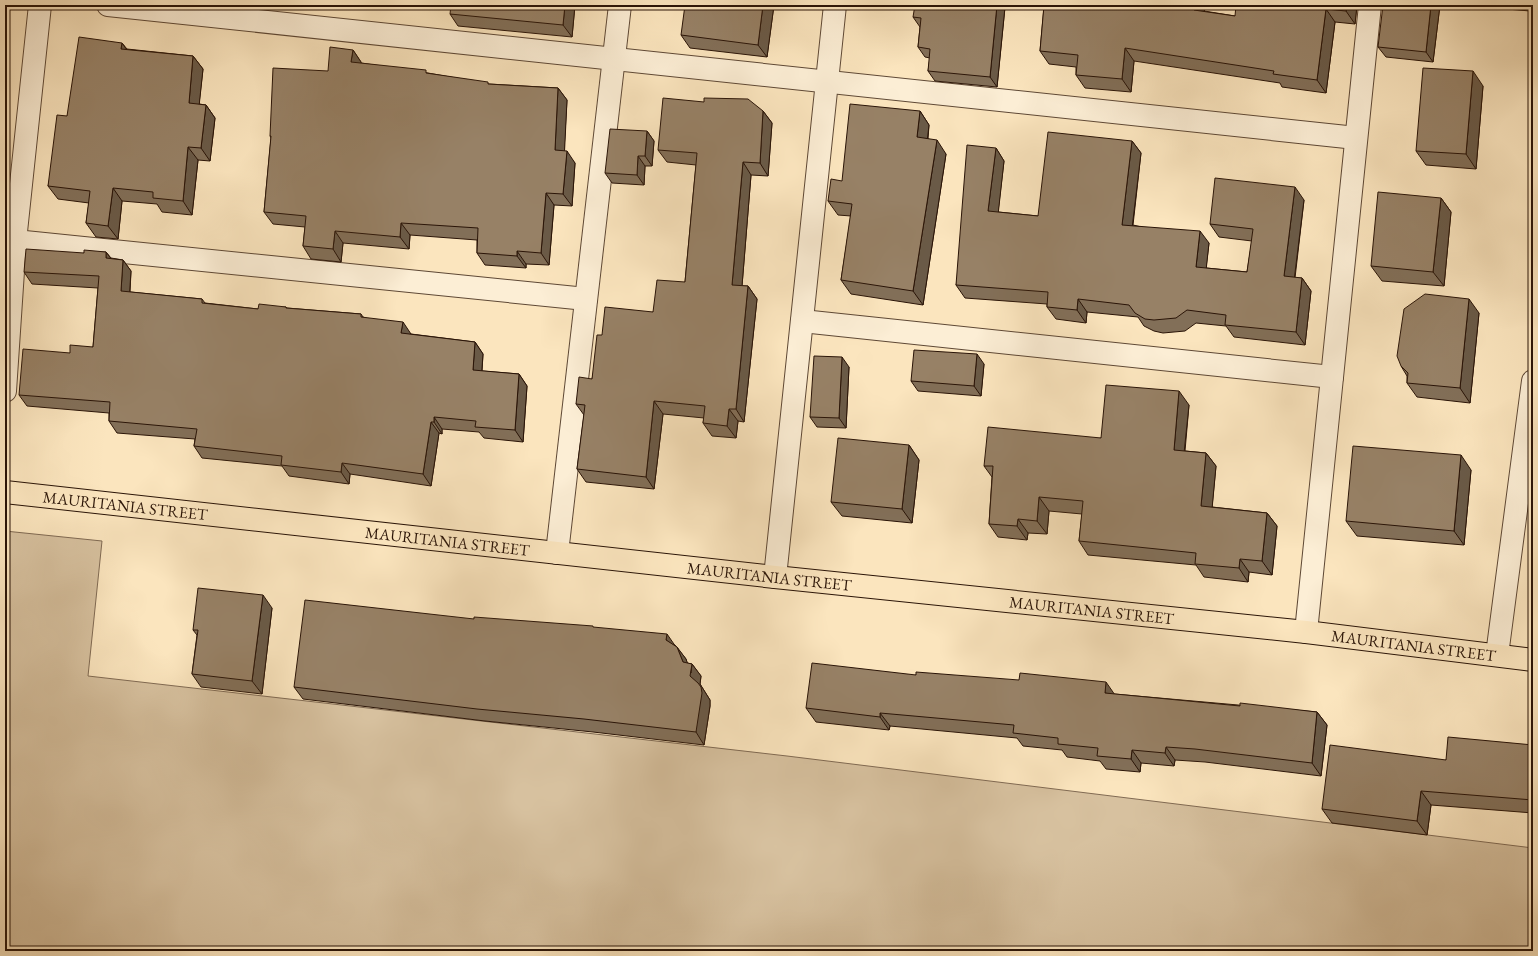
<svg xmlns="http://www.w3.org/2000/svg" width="1538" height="956" font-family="'EB Garamond',serif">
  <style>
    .green { fill: #d7c19f; stroke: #806a53 }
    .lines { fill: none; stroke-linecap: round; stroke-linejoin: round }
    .minor-casing { stroke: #5e4835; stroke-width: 24 }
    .primary-casing { stroke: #2a1407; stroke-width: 24 }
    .minor { stroke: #fceed5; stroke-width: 22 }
    .primary { stroke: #fbe5be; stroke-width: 22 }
    .wall { fill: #826f58; stroke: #2a1407 }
    .shaded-wall { fill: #6a5a47; stroke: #2a1407 }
    .building { fill: #978166; stroke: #2a1407 }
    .labels { text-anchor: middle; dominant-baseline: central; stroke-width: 3; stroke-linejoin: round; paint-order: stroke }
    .street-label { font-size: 16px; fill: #2a1407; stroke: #fceed5 }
  </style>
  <rect width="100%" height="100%" fill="#fbe5be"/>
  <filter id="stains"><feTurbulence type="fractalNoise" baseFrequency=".005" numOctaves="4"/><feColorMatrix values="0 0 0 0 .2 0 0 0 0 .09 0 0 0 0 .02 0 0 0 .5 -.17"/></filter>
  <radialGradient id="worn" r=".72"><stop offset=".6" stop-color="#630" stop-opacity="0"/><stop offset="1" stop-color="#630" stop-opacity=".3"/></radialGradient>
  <path class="green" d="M5,531L102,541L88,676L787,756L1533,848V951H5Z"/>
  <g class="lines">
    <defs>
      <g id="minor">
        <path d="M108,5L1356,138"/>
        <path d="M5,240L586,299"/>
        <path d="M802,321L1332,377"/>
        <path d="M5,391L15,241L40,5"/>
        <path d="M557,553L620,5"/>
        <path d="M775,577L835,5"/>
        <path d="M1306,632L1370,5"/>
        <path d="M1497,655L1533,381"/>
      </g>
      <g id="primary">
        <path id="s1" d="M5,492L775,577L1306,632L1533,660"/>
      </g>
    </defs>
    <use href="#minor" class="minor-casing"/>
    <use href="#primary" class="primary-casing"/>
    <use href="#minor" class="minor"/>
    <use href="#primary" class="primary"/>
  </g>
  <g class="wall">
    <path d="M575,5L572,37L458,26L450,14Z"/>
    <path d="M774,5L767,57L690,48L681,35Z"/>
    <path d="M1024,5H1205L1204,11L1235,16L1357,5L1355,24L1335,22L1326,93L1282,87L1280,83L1134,61L1131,92L1085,88L1076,75V67L1049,64L1040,51L1044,7Z"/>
    <path d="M1440,5L1433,62L1386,57L1378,47Z"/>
    <path d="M1482,5H1531L1530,11L1483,7Z"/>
    <path d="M1005,7L997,87L935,81L928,71L930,58L925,57L918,47L920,27L913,17Z"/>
    <path d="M122,43L127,49L193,56L203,69L199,104L206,105L215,118L210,161L198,160L192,215L162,212L157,204L122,201L118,239L96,237L86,223L89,203L58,199L48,186L67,116Z"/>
    <path d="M353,50L361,62V63L428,73L489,84L558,88L567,100L564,151L575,163L572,206L554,205L549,265L526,264V268L485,265L477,253V240L410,235L409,249L343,243L341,262L311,259L303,246L305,227L273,224L264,212L271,138L270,136L328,71Z"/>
    <path d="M1483,86L1476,169L1426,165L1416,151Z"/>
    <path d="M763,111L772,123L768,176L751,175L742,286H748L757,299L744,422L738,421L736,438L712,436L703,423L704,418L663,414L654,489L586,482L577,469L584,415L576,404L592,379L602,335L653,312L685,282L696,165L667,162L658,150Z"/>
    <path d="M920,111L929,125L928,139L946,154L923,305L851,294L841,280L851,216L838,215L828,201L842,181Z"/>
    <path d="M647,131L654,141L652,166H645L644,185L612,183L605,173Z"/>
    <path d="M1132,141L1141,153L1133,225L1209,243L1206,268L1247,272L1252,241L1219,237L1210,224L1304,200L1295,278H1302L1311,291L1305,345L1234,337L1226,326L1196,323L1185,331L1163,333L1154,331L1144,326L1138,317L1087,312L1086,323L1056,319L1047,307V304L965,298L956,285L996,148L1004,161L998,212L1038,216Z"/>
    <path d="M1441,198L1451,212L1444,286L1382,281L1371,266Z"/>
    <path d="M106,252L111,258L123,260L131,271L130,292L202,299L205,303L258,309L286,307L287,308L361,314L363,317L411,334L475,342L483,354L482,371L519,374L527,386L523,442L484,438L479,432L442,429V434L439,433L431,486L350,474L349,484L289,476L282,466L202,458L194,446L195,439L117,433L109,421V413L27,406L19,395L70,353L93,347L98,288L32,284L24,272L84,253Z"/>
    <path d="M1479,313L1470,403L1417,397L1407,383V376L1401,366Z"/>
    <path d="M984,364L981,396L918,391L911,381Z"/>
    <path d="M849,367L846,428L817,427L810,417Z"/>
    <path d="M1189,405L1185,451L1206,453L1216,466L1212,507L1267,513L1277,526L1272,575L1249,572L1248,582L1204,577L1196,565L1088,555L1079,541L1082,514L1049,511L1047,534L1028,533L1027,540L998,537L989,524L992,477L984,466L1101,438Z"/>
    <path d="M909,445L919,460L912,523L842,516L831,502Z"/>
    <path d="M1471,470L1464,545L1357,536L1346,521Z"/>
    <path d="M272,608L262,694L201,687L192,674L197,635L193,630Z"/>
    <path d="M474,619L675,645L686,659L687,663L692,664L701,676L700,684L710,700V706L704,745L593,732L485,721L303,699L294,687Z"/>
    <path d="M916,675L1114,694L1317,712L1327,725L1321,776L1205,762L1175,760L1174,766L1141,763L1140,772L1106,769L1100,761L1067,757L1062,750L1023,746L1017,738L890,726L889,730L816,722L806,708Z"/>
    <path d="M1533,745V813L1431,805L1427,835L1332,823L1322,809L1446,760Z"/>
  </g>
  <g class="shaded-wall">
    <path d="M565,5H575L572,37L563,25Z"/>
    <path d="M763,5H774L767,57L758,45Z"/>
    <path d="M997,5H1003L1005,7L997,87L990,77Z"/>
    <path d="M1194,5H1205L1203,23L1194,10Z"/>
    <path d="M1347,5H1357L1355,24L1346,11Z"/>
    <path d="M1431,5H1440L1433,62L1426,52Z"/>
    <path d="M1526,5H1531L1530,11Z"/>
    <path d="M1326,9L1335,22L1326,93L1317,80Z"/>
    <path d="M122,43L132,57L121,49Z"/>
    <path d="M1125,48L1134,61L1131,92L1122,79Z"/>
    <path d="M353,50L361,62L360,75L351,62Z"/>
    <path d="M193,56L203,69L198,116L189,103Z"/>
    <path d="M1473,71L1483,86L1476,169L1466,154Z"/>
    <path d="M558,88L567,100L564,162L555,150Z"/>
    <path d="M206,105L215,118L210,161L201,148Z"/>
    <path d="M763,111L772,123L768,176L760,163Z"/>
    <path d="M920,111L929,125L926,151L917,137Z"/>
    <path d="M647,131L654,141L652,166L645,156Z"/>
    <path d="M937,140L946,154L923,305L913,291Z"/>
    <path d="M1132,141L1141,153L1131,237L1122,225Z"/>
    <path d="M188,147L198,160L192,215L183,201Z"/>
    <path d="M996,148L1004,161L997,224L988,211Z"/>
    <path d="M567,151L575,163L572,206L563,194Z"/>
    <path d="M638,156L645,166L644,185L637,175Z"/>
    <path d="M743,162L751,175L741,298L732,285Z"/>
    <path d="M1295,187L1304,200L1293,289L1284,276Z"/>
    <path d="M113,188L122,201L118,239L108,226Z"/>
    <path d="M546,193L554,205L549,265L541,253Z"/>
    <path d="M1441,198L1451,212L1444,286L1433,272Z"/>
    <path d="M401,223L410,235L409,249L400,237Z"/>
    <path d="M335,231L343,243L341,262L333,249Z"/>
    <path d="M1200,231L1209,243L1205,280L1196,267Z"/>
    <path d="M517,251L526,264V268L517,256Z"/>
    <path d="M106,252L115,264L106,258Z"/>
    <path d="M123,260L131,271L129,302L121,291Z"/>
    <path d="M1302,278L1311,291L1305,345L1296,332Z"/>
    <path d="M748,286L757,299L744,422L736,409Z"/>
    <path d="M1078,299L1087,312L1086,323L1077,310Z"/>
    <path d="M1469,299L1479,313L1470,403L1460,388Z"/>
    <path d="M403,322L411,334L410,345L401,333Z"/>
    <path d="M475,342L483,354L481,382L473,370Z"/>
    <path d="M977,354L984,364L981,396L974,386Z"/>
    <path d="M842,357L849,367L846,428L839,418Z"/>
    <path d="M519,374L527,386L523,442L515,430Z"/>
    <path d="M1179,391L1189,405L1183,463L1174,450Z"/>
    <path d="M654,401L663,414L654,489L646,477Z"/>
    <path d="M729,409L738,421L736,438L727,426Z"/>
    <path d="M434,417L442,429V434L434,422Z"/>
    <path d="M431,422L439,433L431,486L423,474Z"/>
    <path d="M909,445L919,460L912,523L902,509Z"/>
    <path d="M1206,453L1216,466L1211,520L1201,506Z"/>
    <path d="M1461,455L1471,470L1464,545L1454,531Z"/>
    <path d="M342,463L350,474L349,484L341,472Z"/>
    <path d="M1039,497L1049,511L1047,534L1037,521Z"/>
    <path d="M1267,513L1277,526L1272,575L1262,561Z"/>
    <path d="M1018,519L1028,533L1027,540L1017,526Z"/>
    <path d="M1240,559L1249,572L1248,582L1239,568Z"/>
    <path d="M263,595L272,608L262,694L252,681Z"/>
    <path d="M667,634L676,647L666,640Z"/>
    <path d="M677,647L686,659L691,673L692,664L701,676L700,684L710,700V706L704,745L696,732L683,662Z"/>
    <path d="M1106,682L1115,695L1105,693Z"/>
    <path d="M1317,712L1327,725L1321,776L1312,763Z"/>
    <path d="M880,713L890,726L889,730L880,717Z"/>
    <path d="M1166,747L1175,760L1174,766L1165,753Z"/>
    <path d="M1132,750L1141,763L1140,772L1131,759Z"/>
    <path d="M1421,791L1431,805L1427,835L1417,821Z"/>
  </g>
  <g class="building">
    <path d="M451,5H565L563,25L450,14Z"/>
    <path d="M685,5H763L758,45L681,35Z"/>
    <path d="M915,5H997L990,77L928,71L930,49L918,47L921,18L913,17Z"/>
    <path d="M1044,5H1194V10L1235,16L1236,5H1347L1346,11L1326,9L1317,80L1273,74L1274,71L1125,48L1122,79L1076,75L1078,55L1040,51Z"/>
    <path d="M1383,5H1431L1426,52L1378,47Z"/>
    <path d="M79,37L122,43L121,49L193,56L189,103L206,105L201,148L188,147L183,201L153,198V192L113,188L108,226L86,223L90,191L48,186L57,115L67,116Z"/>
    <path d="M330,47L353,50L351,62L426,70V73L488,82V84L558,88L555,150L567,151L563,194L546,193L541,253L517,251V256L477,253L478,228L401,223L400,237L335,231L333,249L303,246L306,216L264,212L271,136H270L273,68L328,71Z"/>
    <path d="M1423,68L1473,71L1466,154L1416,151Z"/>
    <path d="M663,98L704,102V98L748,99L763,111L760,163L743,162L732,285L748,286L736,409H729L727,426L703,423L705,406L654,401L646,477L577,469L585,405L576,404L579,377L592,379L597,335H602L605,307L653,312L657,280L685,282L697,153L658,150Z"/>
    <path d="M850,104L920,111L917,137L937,140L913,291L841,280L852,204L828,201L831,179L842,181Z"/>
    <path d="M610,129L647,131L645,156H638L637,175L605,173Z"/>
    <path d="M1048,132L1132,141L1122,225L1200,231L1196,267L1247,272L1253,229L1210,224L1215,178L1295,187L1284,276L1302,278L1296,332L1225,325L1226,315L1187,310L1176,318L1154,320L1145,319L1135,313L1129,305L1078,299L1077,310L1047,307L1048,292L956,285L967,145L996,148L988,211L1038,216Z"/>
    <path d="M1378,192L1441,198L1433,272L1371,266Z"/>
    <path d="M26,249L84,253V250L106,252V258L123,260L121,291L202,299V303L258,309L259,304L286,307V308L361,314V317L403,322L401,333L475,342L473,370L519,374L515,430L475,427L476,421L434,417V422H431L423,474L342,463L341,472L281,465L282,456L194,446L197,429L109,421L110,402L19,395L23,349L70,353V345L93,347L99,276L24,272Z"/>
    <path d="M1425,294L1469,299L1460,388L1407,383L1408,373L1401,366L1397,356L1404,309Z"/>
    <path d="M914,350L977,354L974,386L911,381Z"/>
    <path d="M814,356L842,357L839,418L810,417Z"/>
    <path d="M1106,385L1179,391L1174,450L1206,453L1201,506L1267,513L1262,561L1240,559L1239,568L1195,564L1196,553L1079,541L1083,501L1039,497L1037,521L1018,519L1017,526L989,524L993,466H984L988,427L1101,438Z"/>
    <path d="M838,438L909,445L902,509L831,502Z"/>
    <path d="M1353,446L1461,455L1454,531L1346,521Z"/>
    <path d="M198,588L263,595L252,681L192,674L198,630H193Z"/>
    <path d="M305,600L474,619V617L593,626V627L667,634L666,640L677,647L683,662L692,664L690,676L698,683L701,687L702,693L696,732L584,719L477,709L294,687Z"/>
    <path d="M812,663L916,675V672L1019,680L1020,673L1106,682L1105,693L1240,706V703L1317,712L1312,763L1195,749L1166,747L1165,753L1132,750L1131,759L1097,756L1098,748L1058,744V738L1013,733L1014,725L880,713V717L806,708Z"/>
    <path d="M1448,737L1533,745V800L1421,791L1417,821L1322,809L1330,745L1446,760Z"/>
  </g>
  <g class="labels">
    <g class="street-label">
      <text stroke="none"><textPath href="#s1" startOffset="121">MAURITANIA STREET</textPath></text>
      <text stroke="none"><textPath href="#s1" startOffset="445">MAURITANIA STREET</textPath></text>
      <text stroke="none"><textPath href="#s1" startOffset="769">MAURITANIA STREET</textPath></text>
      <text stroke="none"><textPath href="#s1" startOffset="1093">MAURITANIA STREET</textPath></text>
      <text stroke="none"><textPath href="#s1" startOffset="1417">MAURITANIA STREET</textPath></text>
    </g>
  </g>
  <rect width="1538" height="956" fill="none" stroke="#fbe5be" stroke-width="20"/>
  <rect x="6" y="6" width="1526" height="944" fill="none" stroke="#2a1407" stroke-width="2"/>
  <rect x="10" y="10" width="1518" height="936" fill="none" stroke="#2a1407"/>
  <rect width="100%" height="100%" filter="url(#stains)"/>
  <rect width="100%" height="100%" fill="url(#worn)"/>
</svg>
